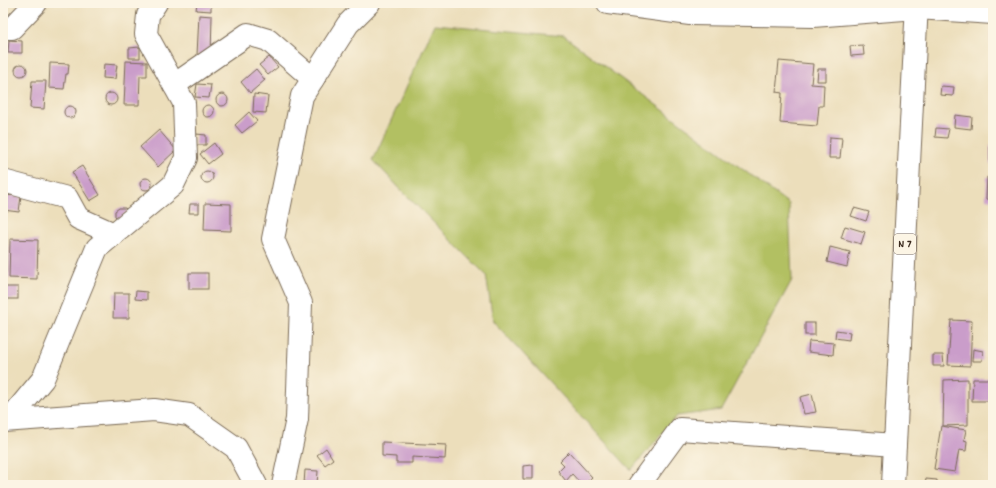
<svg xmlns="http://www.w3.org/2000/svg" width="996" height="488" font-family="Dekko,sans-serif">
  <style>
    .green { fill: #b2c062; stroke: #767540 }
    .building { fill: #ca9dca }
    .lines { fill: none; stroke-linecap: round; stroke-linejoin: round }
    .minor-casing { stroke: #796955; stroke-width: 24 }
    .highway-casing { stroke: #796955; stroke-width: 24 }
    .minor { stroke: #fff; stroke-width: 22 }
    .highway { stroke: #fff; stroke-width: 22 }
    .labels { text-anchor: middle; dominant-baseline: central; stroke-width: 3.5; stroke-linejoin: round; paint-order: stroke }
    .shield { fill: #fcf5e5; stroke: #75675a; stroke-width: 1 }
    .shield-label { font-size: 12px; font-weight: bold; fill: #3b2a1e }
  </style>
  <rect width="100%" height="100%" fill="#fcf5e5"/>
  <filter id="ink" filterUnits="userSpaceOnUse"><feTurbulence type="fractalNoise" baseFrequency=".025" numOctaves="2"/><feDisplacementMap in="SourceGraphic" scale="8" xChannelSelector="R" yChannelSelector="G"/><feConvolveMatrix kernelMatrix="1 2 1 2 8 2 1 2 1" color-interpolation-filters="sRGB"/></filter>
  <filter id="wash" filterUnits="userSpaceOnUse"><feTurbulence type="fractalNoise" baseFrequency=".012" numOctaves="4" result="noise"/><feDisplacementMap in="SourceGraphic" scale="16" xChannelSelector="R" yChannelSelector="G"/><feGaussianBlur stdDeviation="0.9" result="paint"/><feColorMatrix in="noise" values="0 0 0 0 0 0 0 0 0 0 0 0 0 0 0 0 0 1.4 0 .05"/><feComposite in="paint" operator="in"/></filter>
  <g filter="url(#wash)">
    <rect width="100%" height="100%" fill="#ecdebb"/>
    <path class="green" d="M435,24L564,36L789,204L792,280L721,410L677,416L631,470L493,321L486,275L406,195L373,160Z"/>
    <g id="blocks">
      <g class="building">
        <path d="M197,3H211V11L196,10Z"/>
        <path d="M199,15L212,16L211,55H197Z"/>
        <rect x="990" y="31" width="3" height="13"/>
        <path d="M9,40L22,41V53H8Z"/>
        <path d="M863,45L864,55L851,56L850,46Z"/>
        <path d="M140,47V58H129V48Z"/>
        <path d="M269,57L278,67L268,75L259,65Z"/>
        <path d="M126,61L147,62V76H140L139,105H124Z"/>
        <path d="M779,61L813,64L811,84L824,85L823,106H819L817,126L780,123L782,93L776,92Z"/>
        <path d="M50,63L69,64L68,74H66L64,89L49,88Z"/>
        <circle cx="21" cy="70" r="6"/>
        <path d="M104,64L117,65L115,79L103,78Z"/>
        <path d="M256,69L265,80L250,93L241,82Z"/>
        <path d="M818,69H826V81H817Z"/>
        <path d="M32,81H46L44,109L30,108Z"/>
        <path d="M197,84L211,85L209,98L195,97Z"/>
        <path d="M941,86L954,87L953,96L940,95Z"/>
        <circle cx="111" cy="99" r="6"/>
        <circle cx="222" cy="100" r="6"/>
        <path d="M254,94L268,96L266,113L253,112Z"/>
        <circle cx="208" cy="111" r="6"/>
        <circle cx="70" cy="112" r="6"/>
        <path d="M249,112L257,121L242,133L235,125Z"/>
        <path d="M955,115L972,117L971,129L954,127Z"/>
        <path d="M936,128L949,129L947,138L935,137Z"/>
        <path d="M159,130L176,150L158,167L140,147Z"/>
        <path d="M196,134L206,135V145H195Z"/>
        <path d="M830,137L842,138L840,158H829Z"/>
        <path d="M214,143L221,154L208,164L200,154Z"/>
        <rect x="990" y="145" width="3" height="19"/>
        <path d="M82,166L100,195L90,201L72,172Z"/>
        <circle cx="207" cy="177" r="6"/>
        <path d="M987,177H993V200L986,199Z"/>
        <circle cx="146" cy="184" r="6"/>
        <path d="M3,195L21,196L19,212L3,210Z"/>
        <path d="M205,203L231,204V231L204,230Z"/>
        <path d="M190,204H199V213H189Z"/>
        <path d="M119,208H125L128,211L119,220L115,216V211Z"/>
        <path d="M854,208L869,212L866,221L851,216Z"/>
        <path d="M845,226L865,232L861,244L841,238Z"/>
        <rect x="3" y="229" width="3" height="43"/>
        <path d="M10,239L38,240L37,279L9,278Z"/>
        <path d="M830,247L850,252L847,267L827,262Z"/>
        <rect x="189" y="273" width="19" height="16"/>
        <rect x="5" y="287" width="13" height="12"/>
        <path d="M136,291L147,292V300L135,299Z"/>
        <path d="M114,293H129V318H113Z"/>
        <path d="M951,320L972,321L970,366L948,365Z"/>
        <rect x="805" y="323" width="10" height="12"/>
        <path d="M836,330L850,332L849,340L835,338Z"/>
        <path d="M809,341L834,343L833,355L808,352Z"/>
        <path d="M973,349L983,351L982,361H972Z"/>
        <path d="M933,355H943L944,366H933Z"/>
        <path d="M968,379V425L943,426L944,380Z"/>
        <path d="M973,379H993V401H972Z"/>
        <path d="M812,394L816,412L804,414L800,397Z"/>
        <path d="M941,426L966,430L964,440L967,441L966,451L959,450L955,472L934,469Z"/>
        <path d="M382,442L446,445L445,459L412,457V463H396V457L382,456Z"/>
        <path d="M326,448L333,459L325,465L317,455Z"/>
        <path d="M569,452L592,477L584,485H582L572,474L566,481L558,471L564,465L560,461Z"/>
        <path d="M533,465V479H523V466Z"/>
        <path d="M305,470L318,471L317,484H304Z"/>
        <path d="M926,479L937,480V485H925Z"/>
        <path d="M522,482H532L533,485H522Z"/>
      </g>
    </g>
  </g>
  <g filter="url(#ink)">
    <use href="#blocks" fill-opacity="0" stroke="#796955" stroke-width="1"/>
    <g class="lines">
      <defs>
        <g id="minor">
          <path d="M608,3L690,14L813,16L917,8L993,13"/>
          <path d="M3,28H12L36,3"/>
          <path d="M174,85L248,34L268,40L313,79"/>
          <path d="M3,181L67,198L78,218L114,234"/>
          <path d="M9,420L43,379L97,248L173,185L186,158L184,103L146,34L148,15L156,3"/>
          <path d="M3,421L154,410L189,415L236,448L256,485"/>
          <path d="M283,485L297,419L301,303L273,239L302,96L348,24L369,3"/>
          <path d="M639,485L680,429L895,445"/>
        </g>
        <path id="highway" d="M893,485L917,3"/>
      </defs>
      <use href="#minor" class="minor-casing"/>
      <use href="#highway" class="highway-casing"/>
      <use href="#minor" class="minor"/>
      <use href="#highway" class="highway"/>
    </g>
  </g>
  <g class="labels">
    <rect class="shield" x="894" y="234" width="22" height="20" rx="3"/>
    <g class="shield-label">
      <text x="905" y="244">N 7</text>
    </g>
  </g>
  <rect width="996" height="488" fill="none" stroke="#fcf5e5" stroke-width="16"/>
</svg>
